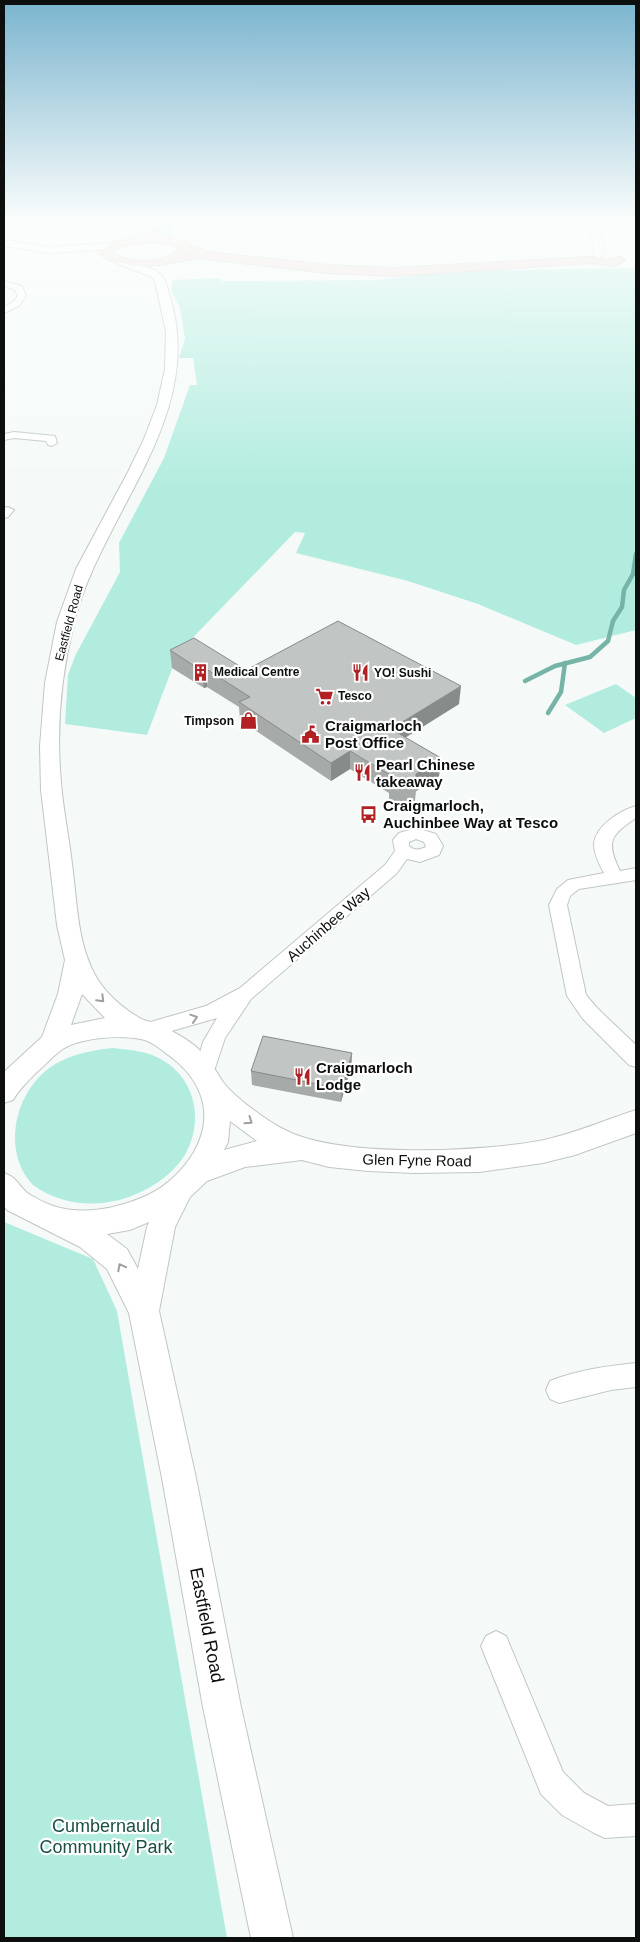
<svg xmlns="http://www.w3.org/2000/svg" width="640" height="1942" font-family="Helvetica,sans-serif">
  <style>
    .green { fill: #b2ecdf }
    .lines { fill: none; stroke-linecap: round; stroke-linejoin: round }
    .stream { stroke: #76b4a7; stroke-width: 4.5 }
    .minor-casing { stroke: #c1c6c5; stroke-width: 2 }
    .tertiary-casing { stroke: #c1c6c5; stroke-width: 2 }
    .secondary-casing { stroke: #c1c6c5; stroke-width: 2 }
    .minor { fill: #fff; fill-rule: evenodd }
    .tertiary { fill: #fff; fill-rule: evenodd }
    .secondary { fill: #f1d7d4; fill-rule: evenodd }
    .wall { fill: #a6aaa9 }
    .shaded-wall { fill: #878b8a }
    .building { fill: #c1c6c5; stroke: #878b8a }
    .oneway { stroke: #9e9f9f }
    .labels { text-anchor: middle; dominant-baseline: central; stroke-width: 4.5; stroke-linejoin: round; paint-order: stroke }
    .far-street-label { font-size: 12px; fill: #0d0e0e; stroke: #fff }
    .far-poi-label { font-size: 12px; font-weight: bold; fill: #0d0e0e; stroke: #fff; text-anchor: start }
    .poi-label { font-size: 15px; font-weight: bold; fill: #0d0e0e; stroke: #fff; text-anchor: start }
    .street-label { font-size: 15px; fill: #0d0e0e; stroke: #fff }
    .near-street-label { font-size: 18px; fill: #0d0e0e; stroke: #fff }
    .near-park-label { font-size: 18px; fill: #1b5047; stroke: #fff }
  </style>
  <rect width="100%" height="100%" fill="#f5faf9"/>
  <g class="green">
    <path d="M142,218H172L170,235C155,236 150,229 142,218Z"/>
    <path d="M636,268V630L576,645L478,604L408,581L296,553L305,533L295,532L178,653L147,735L65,724L68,675L75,656L120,572L119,543L164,458L190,385H197L193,358H179L185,339L180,308L171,290L173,280L220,278L221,281H238L378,280L455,271Z"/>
    <path d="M616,684L636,698V718L604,733L565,705Z"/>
    <path d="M113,1048C130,1050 149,1051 164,1061C203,1085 205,1140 172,1171C134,1206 76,1216 33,1185C0,1150 15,1085 59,1062C76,1053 94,1050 113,1048Z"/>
    <path d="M4,1222L93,1259L117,1311L227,1938H4Z"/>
  </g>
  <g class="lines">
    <g class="stream">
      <path d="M525,681L555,666L590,657L608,641L613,621L622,607L624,590L633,574L636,554"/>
      <path d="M548,713L561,692L565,663"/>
    </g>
    <defs>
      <g id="minor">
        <path d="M4,218L47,222L54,219L58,221L48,226L4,221Z"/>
        <path d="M4,281L22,286L26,296L19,306L4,313V307L13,302L18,296L15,290L4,286Z"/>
        <path d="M14,432L55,436L57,443L52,446L48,445L46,441L14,438L4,440V434Z"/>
        <path d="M8,507L14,510L8,517L4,518V508Z"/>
        <path d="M636,806V818C611,835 605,841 620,871L636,868V880L579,889L570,896L567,905L586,995L597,1008L636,1045V1067L629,1065L583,1019L567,996L549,905L557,889L568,880L604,873C599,864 594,854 594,844C595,826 621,810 636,806Z"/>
        <path d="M416,828L436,834L443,846L439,855L420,862L407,859L397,873L251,999L225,1038L211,1080L204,1082L197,1080L194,1074L203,1042L217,1018L147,1038L140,1035L137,1030L140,1025L206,1006L240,988L385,865L395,851L393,840L399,833ZM416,839L424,842L426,847C419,850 415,851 409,846V842Z"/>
        <path d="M636,1363V1387L611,1390L559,1403L550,1399L546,1390L550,1381C577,1370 608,1366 636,1363Z"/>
        <path d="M496,1631L506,1636L563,1772L584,1793L608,1806L636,1804V1836L605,1838L594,1833L562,1815L541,1794L481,1646L486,1636Z"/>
      </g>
      <g id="tertiary">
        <path d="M204,218H214C204,229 186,245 171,243V239L190,230Z"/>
        <path d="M597,218H606L599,230L604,251L601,257L598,258L593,255L594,251L589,230Z"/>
        <path d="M4,240L49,247L112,243L117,246L112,249L49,253L4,246Z"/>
        <path d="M120,258C130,261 151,267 159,273C167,279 169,295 172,304C203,421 100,516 74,623C61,675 56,728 61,782C63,809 69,837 72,864C77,901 77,940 94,973C103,991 121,1007 138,1017C143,1021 150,1021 157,1024C173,1031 192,1041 203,1054C211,1062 217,1073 223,1082C234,1097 266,1120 283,1129C338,1159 483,1152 544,1140C576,1133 605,1120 636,1110V1133L575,1155L543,1163L479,1172L414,1173L368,1171L329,1167L302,1160L245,1167L207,1181L190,1197L175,1227L159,1311L196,1478L241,1707L293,1938H251L203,1707L162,1478L129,1313L107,1269L80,1247L7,1210L4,1206V1173C17,1178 17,1183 26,1192C33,1197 45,1203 53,1206C85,1216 119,1208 148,1195C167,1186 184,1169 194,1152C216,1113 201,1078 167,1054C160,1048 150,1041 141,1039C119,1035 78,1037 60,1051C52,1057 45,1065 38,1071C29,1080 20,1088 13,1100L4,1103V1072L42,1037L58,994L65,960L57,925L41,790L40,746L45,683L57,622L76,569L128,472L144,439L157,405L165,369L166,332L155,281L152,277L116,263V259ZM82,994L105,1018L71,1025ZM230,1121L257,1141L224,1150L228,1142ZM149,1222L147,1227L138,1269L127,1249L107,1234L130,1230Z"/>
      </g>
      <path id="secondary" d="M124,218H135L158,236L180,240L207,252L328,265L395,268L591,257L606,260L619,257L625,260L614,266L591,263L395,276L328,273L199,258L159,265L133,266L108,260L100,253C111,239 128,237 144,236ZM147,242L172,244L179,250C165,263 127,265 112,252L122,246Z"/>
    </defs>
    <use href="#minor" class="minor-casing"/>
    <use href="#tertiary" class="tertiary-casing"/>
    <use href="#secondary" class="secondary-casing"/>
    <use href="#minor" class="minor"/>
    <use href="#tertiary" class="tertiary"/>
    <use href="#secondary" class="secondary"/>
  </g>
  <g class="wall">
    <path d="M170,650L246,670L459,704L405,738L441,758L439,776L416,791L415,801H389V793L350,769L331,781L240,720L239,707L207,687L204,688L172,668Z"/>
    <path d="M352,1053L351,1067L341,1102L252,1085L251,1071Z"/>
  </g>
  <g class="shaded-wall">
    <path d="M206,669L207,687L204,688L202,671Z"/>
    <path d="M461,686L459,704L390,747L391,729Z"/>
    <path d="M350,751V769L331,781V763Z"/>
    <path d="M441,758L439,776L416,791V774Z"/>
    <path d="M352,1053L351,1067L341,1102L342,1089Z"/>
  </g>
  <g class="building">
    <path d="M338,621L461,686L391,729L441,758L416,774V783H390V775L350,751L331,763L239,702L250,697L206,669L202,671L170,650L194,638L246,670Z"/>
    <path d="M263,1036L352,1053L342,1089L251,1071Z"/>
  </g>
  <defs><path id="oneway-chevron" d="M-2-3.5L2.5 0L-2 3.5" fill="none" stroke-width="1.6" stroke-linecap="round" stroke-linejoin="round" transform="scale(1.25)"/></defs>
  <g class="oneway">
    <use href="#oneway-chevron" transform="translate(101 999) rotate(45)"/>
    <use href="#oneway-chevron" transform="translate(194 1018) rotate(-18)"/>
    <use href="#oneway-chevron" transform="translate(249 1121) rotate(35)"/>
    <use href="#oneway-chevron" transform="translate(121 1267) rotate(-118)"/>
  </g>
  <linearGradient id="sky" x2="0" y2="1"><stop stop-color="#7ab4ce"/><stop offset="0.45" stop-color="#fafdfc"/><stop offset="1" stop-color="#fafdfc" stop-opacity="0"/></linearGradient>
  <rect width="640" height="489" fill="url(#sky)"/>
  <defs>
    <symbol id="building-bare" viewBox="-9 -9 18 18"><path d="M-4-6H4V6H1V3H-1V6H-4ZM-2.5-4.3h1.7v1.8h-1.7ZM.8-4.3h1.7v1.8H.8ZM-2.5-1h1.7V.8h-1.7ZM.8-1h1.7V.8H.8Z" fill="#b12023" stroke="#fff" stroke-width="2.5" paint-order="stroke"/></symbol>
    <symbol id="restaurant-bare" viewBox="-9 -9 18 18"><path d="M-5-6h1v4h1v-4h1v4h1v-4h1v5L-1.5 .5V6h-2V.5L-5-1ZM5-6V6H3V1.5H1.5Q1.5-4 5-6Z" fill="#b12023" stroke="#fff" stroke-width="2.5" paint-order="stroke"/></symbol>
    <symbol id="supermarket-bare" viewBox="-9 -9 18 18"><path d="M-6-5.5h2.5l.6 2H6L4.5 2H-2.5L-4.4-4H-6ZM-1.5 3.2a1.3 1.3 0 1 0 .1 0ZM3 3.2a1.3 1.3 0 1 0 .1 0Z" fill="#b12023" stroke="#fff" stroke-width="2.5" paint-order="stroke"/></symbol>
    <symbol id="shop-bare" viewBox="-9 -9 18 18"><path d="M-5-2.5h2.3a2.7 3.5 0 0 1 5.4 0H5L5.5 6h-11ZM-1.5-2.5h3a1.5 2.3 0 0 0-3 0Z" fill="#b12023" stroke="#fff" stroke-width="2.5" paint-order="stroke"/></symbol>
    <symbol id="civic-bare" viewBox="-9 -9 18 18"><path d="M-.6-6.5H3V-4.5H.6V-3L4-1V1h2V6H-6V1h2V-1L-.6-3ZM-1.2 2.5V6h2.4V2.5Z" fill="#b12023" stroke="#fff" stroke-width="2.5" paint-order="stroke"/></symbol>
    <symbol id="bus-bare" viewBox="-9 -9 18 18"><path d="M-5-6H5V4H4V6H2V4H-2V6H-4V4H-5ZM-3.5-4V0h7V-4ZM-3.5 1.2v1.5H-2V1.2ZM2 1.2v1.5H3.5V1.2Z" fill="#b12023" stroke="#fff" stroke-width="2.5" paint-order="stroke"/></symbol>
  </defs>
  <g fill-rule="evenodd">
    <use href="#building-bare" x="188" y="660" width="25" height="25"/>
    <use href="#restaurant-bare" x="348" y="660" width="25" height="25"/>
    <use href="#supermarket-bare" x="312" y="684" width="25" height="25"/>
    <use href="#shop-bare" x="236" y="708" width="25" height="25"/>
    <use href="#civic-bare" x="298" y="722" width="25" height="25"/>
    <use href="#restaurant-bare" x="350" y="760" width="25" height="25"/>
    <use href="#bus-bare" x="356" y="802" width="25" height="25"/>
    <use href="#restaurant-bare" x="290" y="1064" width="25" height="25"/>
  </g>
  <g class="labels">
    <g class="far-street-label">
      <text transform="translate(69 623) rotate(-75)">Eastfield Road</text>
    </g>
    <g class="far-poi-label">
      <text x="214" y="672">Medical Centre</text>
      <text x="374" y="673">YO! Sushi</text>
      <text x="338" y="696">Tesco</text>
      <text x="234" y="721" text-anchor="end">Timpson</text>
    </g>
    <g class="poi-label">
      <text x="325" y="725">Craigmarloch<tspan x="325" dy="17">Post Office</tspan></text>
      <text x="376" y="764">Pearl Chinese<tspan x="376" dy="17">takeaway</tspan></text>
      <text x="383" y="805">Craigmarloch,<tspan x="383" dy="17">Auchinbee Way at Tesco</tspan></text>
      <text x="316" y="1067">Craigmarloch<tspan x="316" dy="17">Lodge</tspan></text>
    </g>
    <g class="street-label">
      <text transform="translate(328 924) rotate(-41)">Auchinbee Way</text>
      <text transform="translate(417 1160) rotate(1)">Glen Fyne Road</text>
    </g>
    <g class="near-street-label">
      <text transform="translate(207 1625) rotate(79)">Eastfield Road</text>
    </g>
    <g class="near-park-label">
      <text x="106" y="1826">Cumbernauld<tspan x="106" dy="21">Community Park</tspan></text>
    </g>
  </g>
  <rect width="640" height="1942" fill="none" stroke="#0d0e0e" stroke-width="10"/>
</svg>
